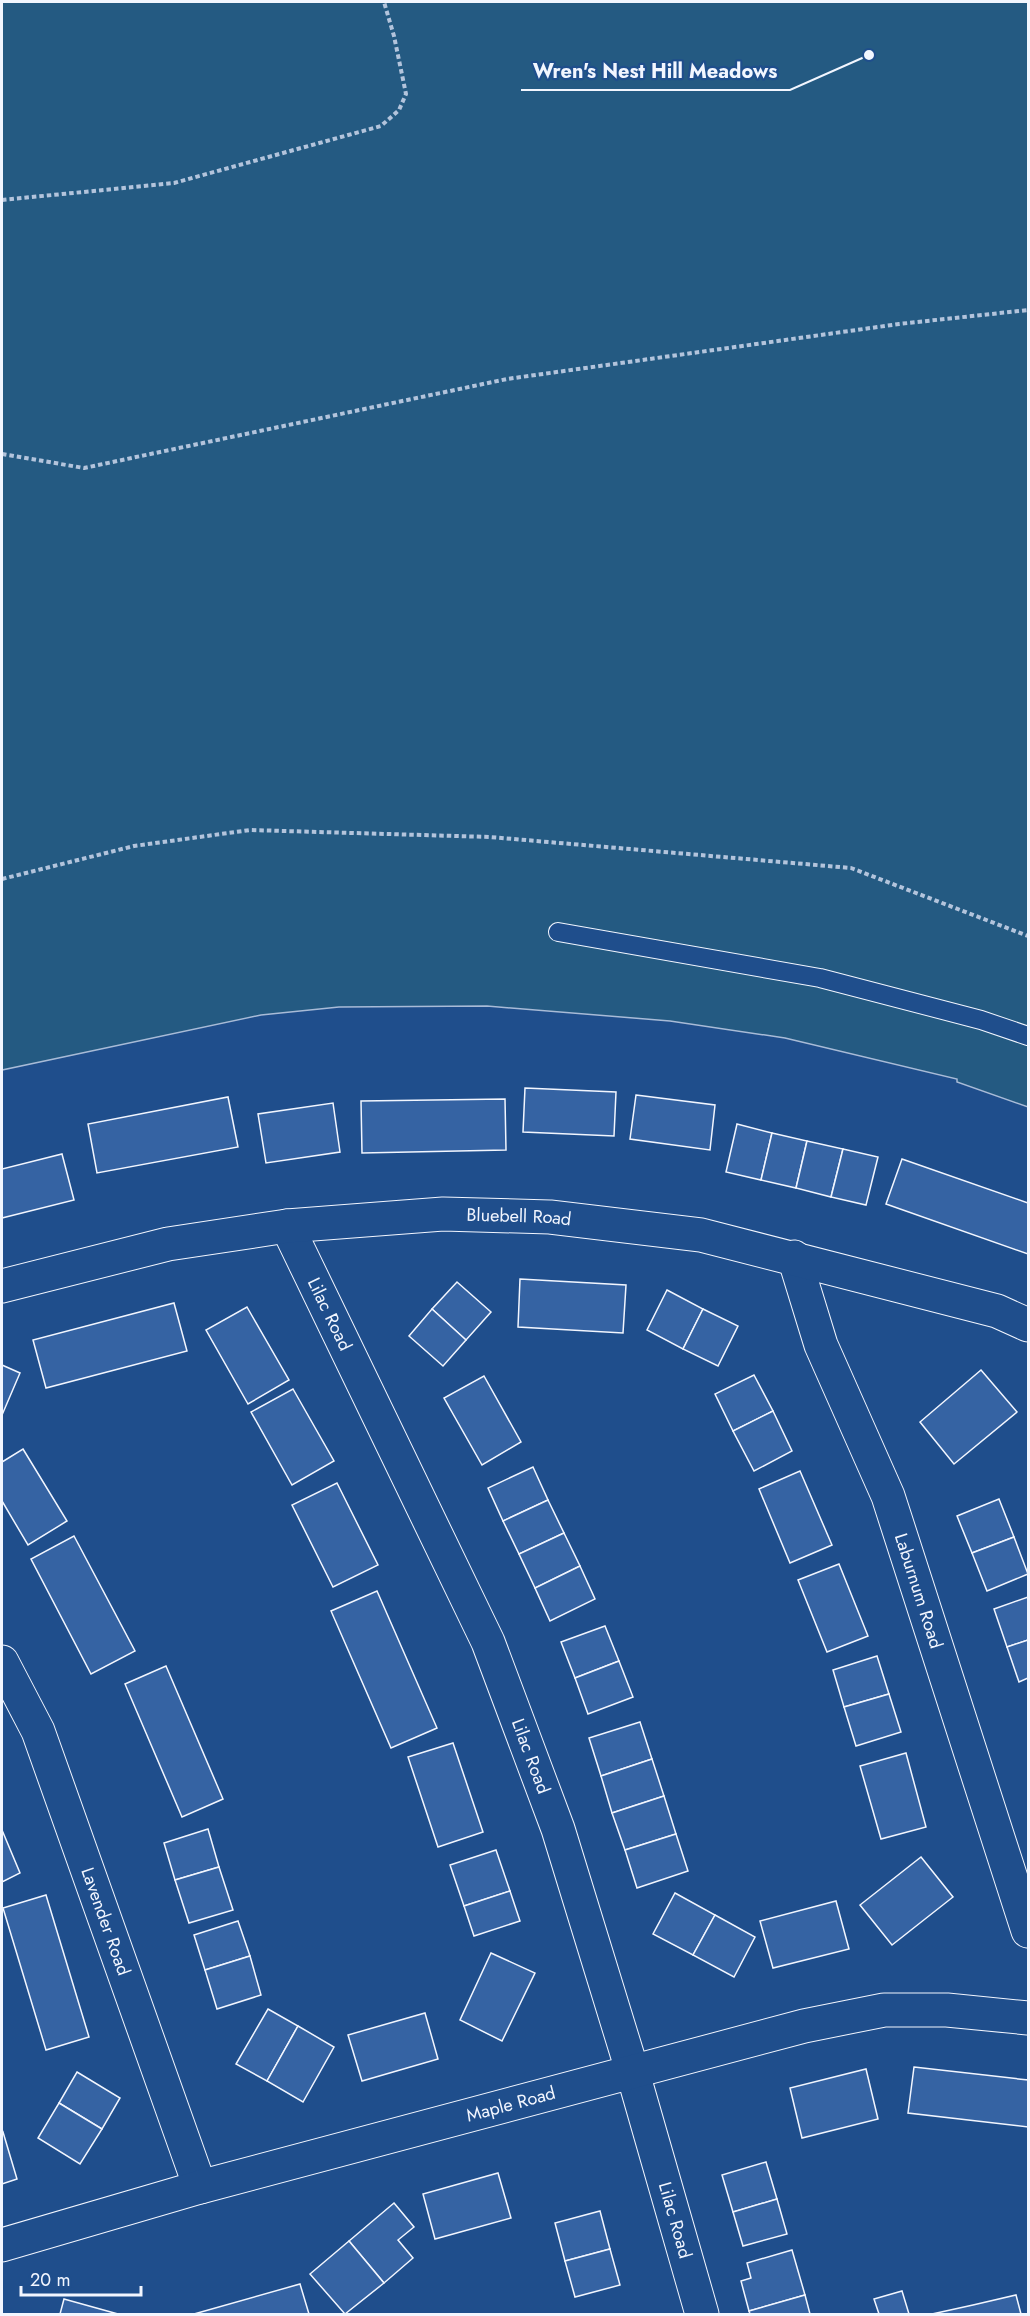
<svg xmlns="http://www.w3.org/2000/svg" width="1030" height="2316" font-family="Jost,sans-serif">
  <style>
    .green { fill: #245a82; stroke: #a8bbd7; stroke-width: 1.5 }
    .building { fill: #3563a3; stroke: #f2f6ff; stroke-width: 1.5 }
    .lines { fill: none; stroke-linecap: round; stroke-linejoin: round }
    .lane-casing { stroke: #f2f6ff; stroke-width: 20 }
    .street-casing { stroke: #f2f6ff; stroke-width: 35 }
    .path { stroke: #b3c4dc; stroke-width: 4; stroke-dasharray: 4.5 3; stroke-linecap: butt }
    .lane { stroke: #1f4e8c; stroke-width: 18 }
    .street { stroke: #1f4e8c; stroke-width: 33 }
    .labels { text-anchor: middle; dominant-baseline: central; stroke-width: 4.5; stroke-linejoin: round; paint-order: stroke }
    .street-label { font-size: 18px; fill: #f2f6ff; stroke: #1f4e8c }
    .leader { fill: none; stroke: #f2f6ff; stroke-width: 2 }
    .callout-dot { fill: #f2f6ff; stroke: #1f4e8c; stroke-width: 2 }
    .callout-label { font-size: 20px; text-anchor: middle; font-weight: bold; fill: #f2f6ff; stroke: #1f4e8c; stroke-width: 4.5; stroke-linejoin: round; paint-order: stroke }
  </style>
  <rect width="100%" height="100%" fill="#1f4e8c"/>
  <path class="green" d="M2,2H1028V1107L957,1082V1079L785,1038L670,1021L487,1006L339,1007L261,1015L2,1070Z"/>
  <g class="building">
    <path d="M525,1088L616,1092L614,1136L523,1132Z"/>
    <path d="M636,1095L715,1105L710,1150L630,1139Z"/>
    <path d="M228,1097L238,1147L97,1173L88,1124Z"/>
    <path d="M505,1099L506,1150L362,1153L361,1101Z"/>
    <path d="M333,1103L340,1152L266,1163L258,1114Z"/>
    <path d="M737,1124L772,1133L761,1180L726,1172Z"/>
    <path d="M772,1133L807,1141L796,1188L761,1180Z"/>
    <path d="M807,1141L843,1149L831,1197L796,1188Z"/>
    <path d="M843,1149L878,1157L866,1205L831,1197Z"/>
    <path d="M62,1154L74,1200L2,1218V1169Z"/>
    <path d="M902,1159L1028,1203V1254L886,1204Z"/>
    <path d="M520,1279L626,1285L623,1333L518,1327Z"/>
    <path d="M457,1282L491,1312L466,1340L432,1309Z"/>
    <path d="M667,1290L703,1309L683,1349L647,1330Z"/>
    <path d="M174,1303L187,1351L46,1388L33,1340Z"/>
    <path d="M247,1307L289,1380L248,1404L206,1330Z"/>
    <path d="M432,1309L466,1340L443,1366L409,1336Z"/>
    <path d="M703,1309L738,1326L718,1366L683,1349Z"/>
    <path d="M2,1365L20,1373L2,1415Z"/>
    <path d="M981,1370L1017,1412L954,1464L920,1422Z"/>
    <path d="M754,1375L773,1411L733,1431L715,1394Z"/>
    <path d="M484,1376L521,1442L482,1465L444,1398Z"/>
    <path d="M293,1389L334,1461L292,1485L251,1412Z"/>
    <path d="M773,1411L792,1451L754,1471L733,1431Z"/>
    <path d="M23,1449L67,1521L28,1545L2,1501V1462Z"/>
    <path d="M533,1467L548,1500L503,1521L488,1488Z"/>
    <path d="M800,1471L832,1545L790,1563L759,1489Z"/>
    <path d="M337,1483L378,1565L333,1587L292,1505Z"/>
    <path d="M999,1499L1014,1537L972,1553L957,1516Z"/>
    <path d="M548,1500L564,1533L519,1554L503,1521Z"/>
    <path d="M564,1533L580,1566L535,1588L519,1554Z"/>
    <path d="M74,1536L135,1651L91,1674L31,1559Z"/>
    <path d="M1014,1537L1028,1574L987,1591L972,1553Z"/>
    <path d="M839,1564L868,1636L827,1652L798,1580Z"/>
    <path d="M580,1566L595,1599L550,1621L535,1588Z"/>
    <path d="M377,1591L437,1728L391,1748L331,1611Z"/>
    <path d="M1028,1597V1640L1007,1647L994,1609Z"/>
    <path d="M605,1626L619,1661L575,1678L561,1642Z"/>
    <path d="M1028,1640V1678L1019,1682L1007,1647Z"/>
    <path d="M877,1656L889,1694L844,1707L833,1670Z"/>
    <path d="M619,1661L633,1697L588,1714L575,1678Z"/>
    <path d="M166,1666L223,1799L182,1817L125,1684Z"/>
    <path d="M889,1694L901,1732L856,1746L844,1707Z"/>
    <path d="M640,1722L652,1759L601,1776L589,1738Z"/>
    <path d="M453,1743L483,1832L438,1847L408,1757Z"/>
    <path d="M906,1753L926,1827L881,1839L860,1766Z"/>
    <path d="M652,1759L664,1796L612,1813L601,1776Z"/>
    <path d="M664,1796L676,1834L625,1850L612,1813Z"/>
    <path d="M208,1829L219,1867L175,1880L164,1843Z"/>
    <path d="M2,1830L20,1873L2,1882Z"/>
    <path d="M676,1834L688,1871L637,1888L625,1850Z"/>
    <path d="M496,1850L510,1891L464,1906L450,1865Z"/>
    <path d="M921,1857L953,1897L892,1945L860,1905Z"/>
    <path d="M219,1867L233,1910L189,1923L175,1880Z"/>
    <path d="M510,1891L520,1921L474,1936L464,1906Z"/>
    <path d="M675,1893L715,1915L693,1955L653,1934Z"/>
    <path d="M46,1895L89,2037L46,2050L3,1908Z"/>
    <path d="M836,1901L849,1949L773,1968L760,1921Z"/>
    <path d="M715,1915L755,1937L734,1977L693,1955Z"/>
    <path d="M238,1921L250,1956L205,1970L194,1935Z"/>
    <path d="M491,1953L535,1973L502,2041L460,2020Z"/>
    <path d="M250,1956L261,1995L217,2009L205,1970Z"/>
    <path d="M268,2009L298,2026L267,2081L236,2064Z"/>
    <path d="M425,2013L438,2059L362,2081L348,2035Z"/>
    <path d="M298,2026L334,2047L303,2102L267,2081Z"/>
    <path d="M914,2067L1028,2080V2127L908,2113Z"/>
    <path d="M866,2069L878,2119L802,2138L790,2088Z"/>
    <path d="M77,2072L120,2098L102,2129L59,2103Z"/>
    <path d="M59,2103L102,2129L80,2164L38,2138Z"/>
    <path d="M3,2132L17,2179L2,2184V2133Z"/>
    <path d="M766,2162L777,2199L733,2212L722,2175Z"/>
    <path d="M498,2173L511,2218L435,2239L423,2194Z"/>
    <path d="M777,2199L787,2234L743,2246L733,2212Z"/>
    <path d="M394,2203L414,2227L398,2240L413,2258L384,2283L349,2241Z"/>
    <path d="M600,2211L610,2249L565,2261L555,2223Z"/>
    <path d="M349,2241L384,2283L345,2314L310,2274Z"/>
    <path d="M610,2249L620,2285L575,2297L565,2261Z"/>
    <path d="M792,2250L805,2295L749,2311L741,2281L751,2278L747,2263Z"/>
    <path d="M300,2284L309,2314H194Z"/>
    <path d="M902,2291L909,2314H879L874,2299Z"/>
    <path d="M805,2295L810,2314H750L749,2311Z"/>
    <path d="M1016,2295L1021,2314H932L973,2305Z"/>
    <path d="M64,2299L118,2314H60Z"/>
  </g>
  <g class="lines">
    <defs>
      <path id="lane" d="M558,932L820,978L981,1020L1028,1036"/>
      <g id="street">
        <path id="s1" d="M287,1226L488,1642L558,1829L632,2070L702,2314"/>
        <path id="s2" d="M794,1257L821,1345L888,1496L1028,1931"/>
        <path id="s3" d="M2,1286L168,1244L287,1226L443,1214L550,1217L701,1235L997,1311L1028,1325"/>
        <path id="s4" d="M2,1662L38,1731L200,2187"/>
        <path id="s5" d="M2,2245L200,2187L804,2026L884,2010H947L1028,2018"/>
      </g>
    </defs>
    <use href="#lane" class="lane-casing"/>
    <use href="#street" class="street-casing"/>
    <g class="path">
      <path d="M2,200L174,183L381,126L399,110L406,94L394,36L384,2"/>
      <path d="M2,454L84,468L507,379L899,324L1028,310"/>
      <path d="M2,879L134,846L250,830L490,837L851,868L1028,936"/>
    </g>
    <use href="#lane" class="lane"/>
    <use href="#street" class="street"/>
  </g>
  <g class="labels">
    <g class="street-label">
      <text stroke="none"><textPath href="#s3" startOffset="524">Bluebell Road</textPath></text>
      <text stroke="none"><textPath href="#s1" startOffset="98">Lilac Road</textPath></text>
      <text stroke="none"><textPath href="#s2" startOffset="357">Laburnum Road</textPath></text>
      <text stroke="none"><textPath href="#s1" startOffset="584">Lilac Road</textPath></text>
      <text stroke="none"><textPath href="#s4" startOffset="280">Lavender Road</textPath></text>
      <text stroke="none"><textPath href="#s5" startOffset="528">Maple Road</textPath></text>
      <text stroke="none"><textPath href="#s1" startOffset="1070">Lilac Road</textPath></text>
    </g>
  </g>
  <path class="leader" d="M869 55L790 90H521"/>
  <circle class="callout-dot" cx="869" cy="55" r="6"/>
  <g class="callout-label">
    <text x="655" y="78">Wren's Nest Hill Meadows</text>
  </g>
  <rect width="1030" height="2316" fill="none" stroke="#f2f6ff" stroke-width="6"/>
  <path d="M21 2286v9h120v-9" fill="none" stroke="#f2f6ff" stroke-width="3"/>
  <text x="30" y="2286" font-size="18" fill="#f2f6ff" stroke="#1f4e8c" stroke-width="4.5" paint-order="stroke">20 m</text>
</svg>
